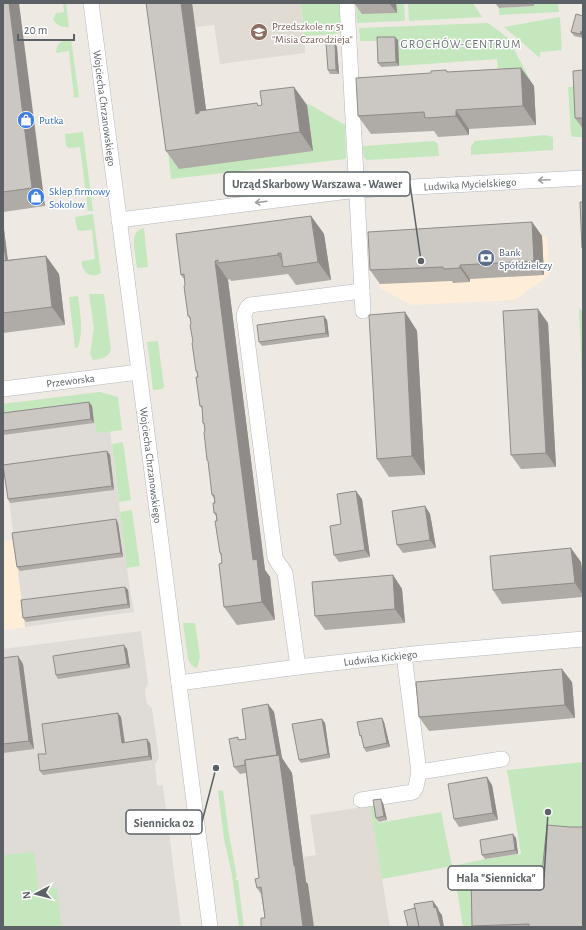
<svg xmlns="http://www.w3.org/2000/svg" width="586" height="930" font-family="'Alegreya Sans',sans-serif">
  <style>
    .commercial { fill: #ffeed7 }
    .industrial { fill: #dfdcd7 }
    .education { fill: #e0dbd3 }
    .green { fill: #c5e7be }
    .lines { fill: none; stroke-linecap: round; stroke-linejoin: round }
    .street-casing { stroke: #b3b7bb; stroke-width: 16 }
    .street { stroke: #fff; stroke-width: 15 }
    .wall { fill: #afaba7 }
    .shaded-wall { fill: #8e8b88 }
    .building { fill: #cbc7c2; stroke: #8e8b88 }
    .oneway { stroke: #9da0a2 }
    .labels { text-anchor: middle; dominant-baseline: central; stroke-width: 3; stroke-linejoin: round; paint-order: stroke }
    .education-label { font-size: 11px; fill: #785e54; stroke: #fff; text-anchor: start }
    .street-label { font-size: 11px; fill: #5b6164; stroke: #fff }
    .shop-label { font-size: 11px; fill: #366cbe; stroke: #fff; text-anchor: start }
    .service-label { font-size: 11px; fill: #4e5e75; stroke: #fff; text-anchor: start }
    .neighbourhood-label { font-size: 12px; letter-spacing: 1px; fill: #6c7376; stroke: #fff }
    .leader { fill: none; stroke: #5b6164; stroke-width: 1.5 }
    .callout-dot { fill: #5b6164; stroke: #fff; stroke-width: 1.5 }
    .callout { fill: #fff; stroke: #5b6164; stroke-width: 1.5 }
    .callout-label { font-size: 12px; text-anchor: middle; font-weight: bold; fill: #5b6164 }
  </style>
  <rect width="100%" height="100%" fill="#eeeae3"/>
  <g class="commercial">
    <path d="M547,236L549,276L514,300L411,305L380,288L378,246Z"/>
    <path d="M14,540L25,627L3,630V541Z"/>
  </g>
  <g class="industrial">
    <path d="M100,392L110,431L129,583L134,612L25,627L3,452V404Z"/>
    <path d="M141,631L148,683L145,690L147,704L152,708L159,758L155,764L157,786L163,785L181,927H3V649Z"/>
  </g>
  <g class="education">
    <path d="M192,3H301L305,53L220,64L214,25L195,27Z"/>
    <path d="M370,806L390,927H314L308,885L306,884L303,857L316,855L310,815Z"/>
  </g>
  <g class="green">
    <path d="M63,3H66L69,27C62,27 56,26 53,19L56,13L64,12Z"/>
    <path d="M301,3H343L341,32L335,34L304,36Z"/>
    <path d="M356,3L362,14L396,13V3H404L405,20L403,21L357,23Z"/>
    <path d="M408,3H473L482,17L409,21Z"/>
    <path d="M534,3H558L559,12L499,15V8L534,6Z"/>
    <path d="M560,17L562,50L540,52V58L504,27Z"/>
    <path d="M488,23L508,38L534,87L498,74L497,59L399,66L398,41H360L359,28Z"/>
    <path d="M71,39L79,97L74,98L69,51L56,53C57,42 61,41 71,39Z"/>
    <path d="M583,86V137H573L571,135L568,87Z"/>
    <path d="M307,103L345,125L346,159L171,179L166,131L313,150Z"/>
    <path d="M83,132L93,211H88L80,147L69,148L66,146L65,134Z"/>
    <path d="M545,135L553,137V150L471,155V146L475,141Z"/>
    <path d="M434,141L438,144L439,156L367,160L364,158L363,146Z"/>
    <path d="M93,214L101,273C90,279 84,274 81,262L83,261L95,259L92,230L80,231L77,230L75,217Z"/>
    <path d="M144,228L148,267L137,268C136,259 131,240 136,233C138,230 141,229 144,228Z"/>
    <path d="M89,294H104L111,350C108,358 101,359 93,360L90,354L94,328Z"/>
    <path d="M78,296C80,314 84,330 78,347L75,348L69,297Z"/>
    <path d="M579,308L583,312V407Z"/>
    <path d="M158,341L164,387L162,389L153,390L147,342Z"/>
    <path d="M100,392L118,397L122,430L101,433L96,431L92,406L3,417V404Z"/>
    <path d="M123,442L131,500L119,502L112,444Z"/>
    <path d="M131,510L132,511L140,566L127,568L120,512Z"/>
    <path d="M183,623H195L200,657L197,668C192,667 190,663 188,659Z"/>
    <path d="M583,762V927H463L453,866L485,859L521,854L507,770Z"/>
    <path d="M223,790L229,835L237,877H236V880H238L244,927H239L232,875L224,839L218,791Z"/>
    <path d="M375,805L378,823L441,812L452,866L382,879L370,806Z"/>
    <path d="M34,852L38,889L57,887L61,927H3V855Z"/>
  </g>
  <g class="lines">
    <defs>
      <g id="street">
        <path id="s1" d="M91,3L147,433L210,927"/>
        <path d="M347,3L363,311"/>
        <path id="s2" d="M119,220L357,190L583,178"/>
        <path id="s3" d="M3,389L139,372"/>
        <path d="M404,655L419,772L502,759"/>
        <path d="M298,667L285,573C282,567 277,563 275,557L244,316C245,311 246,308 250,305L362,291"/>
        <path id="s4" d="M179,683L298,667L423,653L583,639"/>
        <path d="M361,800L413,792L416,787L419,772"/>
      </g>
    </defs>
    <use href="#street" class="street-casing"/>
    <use href="#street" class="street"/>
  </g>
  <g class="wall">
    <path d="M3,3L45,206L3,212Z"/>
    <path d="M146,3H192L206,110L259,106L307,105L313,151L179,169L166,151Z"/>
    <path d="M354,3H396L397,13L362,14Z"/>
    <path d="M495,3H534V6L499,8Z"/>
    <path d="M583,16V38L574,36L571,32Z"/>
    <path d="M398,40L399,66L381,67L378,63Z"/>
    <path d="M335,43L337,47L339,74H330L328,70Z"/>
    <path d="M521,68L534,86L536,125L469,129V135L454,136L438,137L434,131L371,134L358,116L431,73L446,70L448,72Z"/>
    <path d="M583,70V129L575,118Z"/>
    <path d="M311,216L324,234L331,280L296,285L288,274L231,281L230,279L228,280L265,570L270,577L275,620L237,625L224,607L222,563L221,556L220,553L216,516L214,513V499L212,495L209,462L207,460L204,425L203,423L202,409L200,406L197,374L196,371L191,320L188,316L185,280L181,275Z"/>
    <path d="M3,221L8,260L46,256L59,274L65,325L3,333Z"/>
    <path d="M532,222L542,236L544,275L470,279V282L453,283L452,281L380,284L370,270Z"/>
    <path d="M405,312L417,331L425,475L389,477L377,459Z"/>
    <path d="M327,320L329,337L262,346L259,342Z"/>
    <path d="M548,323L556,467L521,469L511,455Z"/>
    <path d="M89,402L92,406L94,423L3,435V413Z"/>
    <path d="M107,451L110,455L114,490L10,503L8,499Z"/>
    <path d="M362,499L370,557L339,562L334,555L341,524Z"/>
    <path d="M425,506L430,514L436,548L403,553L397,545Z"/>
    <path d="M118,523L123,557L20,571L17,567Z"/>
    <path d="M581,562L583,582V597L502,604L493,590Z"/>
    <path d="M393,575L402,589L405,623L325,630L315,616Z"/>
    <path d="M125,587L128,590L130,608L26,622L23,618Z"/>
    <path d="M127,649L130,668L58,679L56,675Z"/>
    <path d="M3,658L23,664L34,749L3,753Z"/>
    <path d="M572,682L575,718L429,731L419,717Z"/>
    <path d="M268,704L274,712L282,758L292,773L306,882L308,884L265,918L261,894L257,888L259,878L246,773L240,774L234,767L240,740L246,739Z"/>
    <path d="M121,717L125,742L150,743L152,760L43,775L40,771L46,754Z"/>
    <path d="M322,719L325,723L330,758L301,763L299,760Z"/>
    <path d="M384,722L390,747L366,752L364,748L362,738L360,736Z"/>
    <path d="M492,785L498,820L459,827L454,819Z"/>
    <path d="M383,803L387,820L379,822L376,818Z"/>
    <path d="M570,827L583,927H473L472,926L531,872L542,873Z"/>
    <path d="M516,838L518,854L485,859L482,855Z"/>
  </g>
  <g class="shaded-wall">
    <path d="M9,3H19L45,206L32,188Z"/>
    <path d="M181,3H192L209,132L196,114Z"/>
    <path d="M389,3H396L397,13Z"/>
    <path d="M581,31L583,34V37L580,34Z"/>
    <path d="M395,37L398,40L399,66L396,62Z"/>
    <path d="M335,43L337,47L339,74L336,70Z"/>
    <path d="M521,68L534,86L536,125L523,106Z"/>
    <path d="M294,87L307,105L313,151L300,132Z"/>
    <path d="M456,110L469,129V135L456,116Z"/>
    <path d="M311,216L324,234L331,280L318,262Z"/>
    <path d="M3,221L10,280L8,276L3,239Z"/>
    <path d="M532,222L542,236L544,275L534,261Z"/>
    <path d="M278,253L287,266H286L278,255Z"/>
    <path d="M46,256L59,274L65,325L52,307Z"/>
    <path d="M215,261L228,280L265,570L270,577L275,620L262,602L253,560Z"/>
    <path d="M460,265L470,279V282L460,268Z"/>
    <path d="M538,309L548,323L556,467L546,453Z"/>
    <path d="M405,312L417,331L425,475L412,456Z"/>
    <path d="M324,316L327,320L329,337L326,333Z"/>
    <path d="M89,402L92,406L94,423L91,419Z"/>
    <path d="M107,451L110,455L114,490L112,486Z"/>
    <path d="M356,491L362,499L370,557L365,550Z"/>
    <path d="M425,506L430,514L436,548L430,540Z"/>
    <path d="M116,519L118,523L123,557L121,553Z"/>
    <path d="M571,548L581,562L583,582V595L575,583Z"/>
    <path d="M393,575L402,589L405,623L395,609Z"/>
    <path d="M125,587L128,590L130,608L128,604Z"/>
    <path d="M124,645L127,649L130,668L127,664Z"/>
    <path d="M18,656L23,664L34,749L29,741Z"/>
    <path d="M562,669L572,682L575,718L565,705Z"/>
    <path d="M268,704L274,712L282,758L292,773L306,882L308,884L314,927H303L294,866L278,759Z"/>
    <path d="M118,713L121,717L125,746L122,743Z"/>
    <path d="M382,718L384,722L390,747L387,743Z"/>
    <path d="M322,719L325,723L330,758L328,754Z"/>
    <path d="M147,739L150,743L152,760L149,756Z"/>
    <path d="M487,777L492,785L498,820L493,813Z"/>
    <path d="M381,799L383,803L387,820L384,816Z"/>
    <path d="M513,834L516,838L518,854L515,850Z"/>
    <path d="M433,901L438,908L439,911L442,915L444,927H441L434,908Z"/>
  </g>
  <g class="building">
    <path d="M3,3H9L32,188L3,192Z"/>
    <path d="M146,3H181L196,114L199,113V111L257,103L258,106L262,105L260,91L294,87L300,132L166,151Z"/>
    <path d="M576,14L583,16V32L581,31L580,34L571,32Z"/>
    <path d="M377,37H395L396,62L378,63Z"/>
    <path d="M326,43H335L336,70H328Z"/>
    <path d="M521,68L523,106L456,110V116L441,117L425,118L424,112L358,116L356,78L431,73V71L446,70L447,72Z"/>
    <path d="M583,70V118H575L573,71Z"/>
    <path d="M580,202H583V248H582Z"/>
    <path d="M311,216L318,262L283,267L281,253H278V255L218,263V260L215,261L253,560L257,559L262,602L224,607L219,564L222,563L221,553H220L215,521H217L216,513H214L213,503H215L214,495H212L208,461L207,460L204,432L205,431L204,423H203L202,406H200L196,377H198L197,371H196L192,343L193,342L190,325L191,324L190,317L188,316L184,286L185,285L184,274L181,275L176,234Z"/>
    <path d="M532,222L534,261L460,265V268L444,269L443,267L370,270L368,232Z"/>
    <path d="M3,239L6,261H3Z"/>
    <path d="M46,256L52,307L3,313V261Z"/>
    <path d="M538,309L546,453L511,455L503,311Z"/>
    <path d="M405,312L412,456L377,459L369,315Z"/>
    <path d="M324,316L326,333L259,342L257,325Z"/>
    <path d="M89,402L91,419L3,431V413Z"/>
    <path d="M107,451L112,486L8,499L3,465Z"/>
    <path d="M356,491L365,550L334,555L330,526L341,524L337,494Z"/>
    <path d="M425,506L430,540L397,545L392,511Z"/>
    <path d="M116,519L121,553L17,567L12,533Z"/>
    <path d="M571,548L575,583L493,590L490,556Z"/>
    <path d="M393,575L395,609L315,616L312,582Z"/>
    <path d="M125,587L128,604L23,618L21,600Z"/>
    <path d="M124,645L127,664L56,675L53,656Z"/>
    <path d="M18,656L29,741L3,744V658Z"/>
    <path d="M562,669L565,705L419,717L416,682Z"/>
    <path d="M268,704L277,755L245,760V765L234,767L229,739L238,737V740L246,739L242,709Z"/>
    <path d="M118,713L122,743L147,739L149,756L40,771L38,754H46L42,724Z"/>
    <path d="M382,718L387,743L364,748L361,735L360,736L357,722Z"/>
    <path d="M322,719L328,754L299,760L292,724Z"/>
    <path d="M279,755L294,866H295L303,927H261V918H265L261,887L257,888L255,879L259,878L245,760Z"/>
    <path d="M487,777L493,813L454,819L448,784Z"/>
    <path d="M381,799L384,816L376,818L373,800Z"/>
    <path d="M547,825L570,827H583V927H529V924L472,926L471,872L530,870V872L542,873Z"/>
    <path d="M513,834L515,850L482,855L480,840Z"/>
    <path d="M433,901L434,908L436,907L441,927H419L414,904Z"/>
    <path d="M415,908L419,927H408L404,911Z"/>
  </g>
  <defs><path id="oneway-shaft" d="M-6 0H5M1.5-3L5.5 0L1.5 3" fill="none" stroke-width="1.6" stroke-linecap="round" stroke-linejoin="round"/></defs>
  <g class="oneway">
    <use href="#oneway-shaft" transform="translate(544 180) rotate(177)"/>
    <use href="#oneway-shaft" transform="translate(261 202) rotate(173)"/>
  </g>
  <defs>
    <symbol id="school-disc" viewBox="-11 -11 22 22"><circle r="9.5" fill="#8d6e63" stroke="#fff"/><path d="M0-5L7-2L0 1L-7-2ZM-4 1L0 2.5L4 1V4Q0 6-4 4Z" fill="#fff"/></symbol>
    <symbol id="shop-disc" viewBox="-11 -11 22 22"><circle r="9.5" fill="#3f7fe0" stroke="#fff"/><path d="M-5-2.5h2.3a2.7 3.5 0 0 1 5.4 0H5L5.5 6h-11ZM-1.5-2.5h3a1.5 2.3 0 0 0-3 0Z" fill="#fff"/></symbol>
    <symbol id="bank-disc" viewBox="-11 -11 22 22"><circle r="9.5" fill="#5c6f8a" stroke="#fff"/><path d="M-6-4H6V4H-6ZM0-2.3a2.3 2.3 0 1 0 0 4.6a2.3 2.3 0 1 0 0-4.6Z" fill="#fff"/></symbol>
  </defs>
  <g fill-rule="evenodd">
    <use href="#school-disc" x="249" y="22" width="20" height="20"/>
    <use href="#shop-disc" x="16" y="110" width="20" height="20"/>
    <use href="#shop-disc" x="26" y="187" width="20" height="20"/>
    <use href="#bank-disc" x="476" y="248" width="20" height="20"/>
  </g>
  <g class="labels">
    <g class="education-label">
      <text x="272" y="26">Przedszkole nr 51<tspan x="272" dy="13">"Misia Czarodzieja"</tspan></text>
    </g>
    <g class="street-label">
      <text stroke="none"><textPath href="#s1" startOffset="106">Wojciecha Chrzanowskiego</textPath></text>
      <text stroke="none"><textPath href="#s2" startOffset="353">Ludwika Mycielskiego</textPath></text>
      <text stroke="none"><textPath href="#s3" startOffset="68">Przeworska</textPath></text>
      <text stroke="none"><textPath href="#s1" startOffset="466">Wojciecha Chrzanowskiego</textPath></text>
      <text stroke="none"><textPath href="#s4" startOffset="203">Ludwika Kickiego</textPath></text>
    </g>
    <g class="shop-label">
      <text x="39" y="120">Putka</text>
      <text x="49" y="191">Sklep firmowy<tspan x="49" dy="13">Sokolow</tspan></text>
    </g>
    <g class="service-label">
      <text x="499" y="252">Bank<tspan x="499" dy="13">Spółdzielczy</tspan></text>
    </g>
    <g class="neighbourhood-label">
      <text x="461" y="44">GROCHÓW-CENTRUM</text>
    </g>
  </g>
  <path class="leader" d="M421 261L410 184M216 768L202 822M548 812L544 878"/>
  <g class="callout-dot">
    <circle cx="421" cy="261" r="4"/>
    <circle cx="216" cy="768" r="4"/>
    <circle cx="548" cy="812" r="4"/>
  </g>
  <g class="callout">
    <rect x="224" y="172" width="186" height="24" rx="4"/>
    <rect x="126" y="810" width="76" height="24" rx="4"/>
    <rect x="448" y="866" width="96" height="24" rx="4"/>
  </g>
  <g class="callout-label">
    <text x="317" y="188">Urząd Skarbowy Warszawa - Wawer</text>
    <text x="164" y="827">Siennicka 02</text>
    <text x="496" y="882">Hala "Siennicka"</text>
  </g>
  <rect width="586" height="930" fill="none" stroke="#5b6164" stroke-width="8"/>
  <g transform="translate(36 894) rotate(263)" stroke="#ffffff" stroke-width="3" paint-order="stroke">
  <path d="M0-3L7 15L0 10L-7 15Z" fill="#5b6164"/>
  <text y="-6" font-size="11" font-weight="bold" text-anchor="middle" fill="#5b6164">N</text>
  </g>
  <path d="M18 34v6h56v-6" fill="none" stroke="#5b6164" stroke-width="2"/>
  <text x="24" y="34" font-size="12" fill="#5b6164" stroke="#ffffff" stroke-width="3" paint-order="stroke">20 m</text>
</svg>
